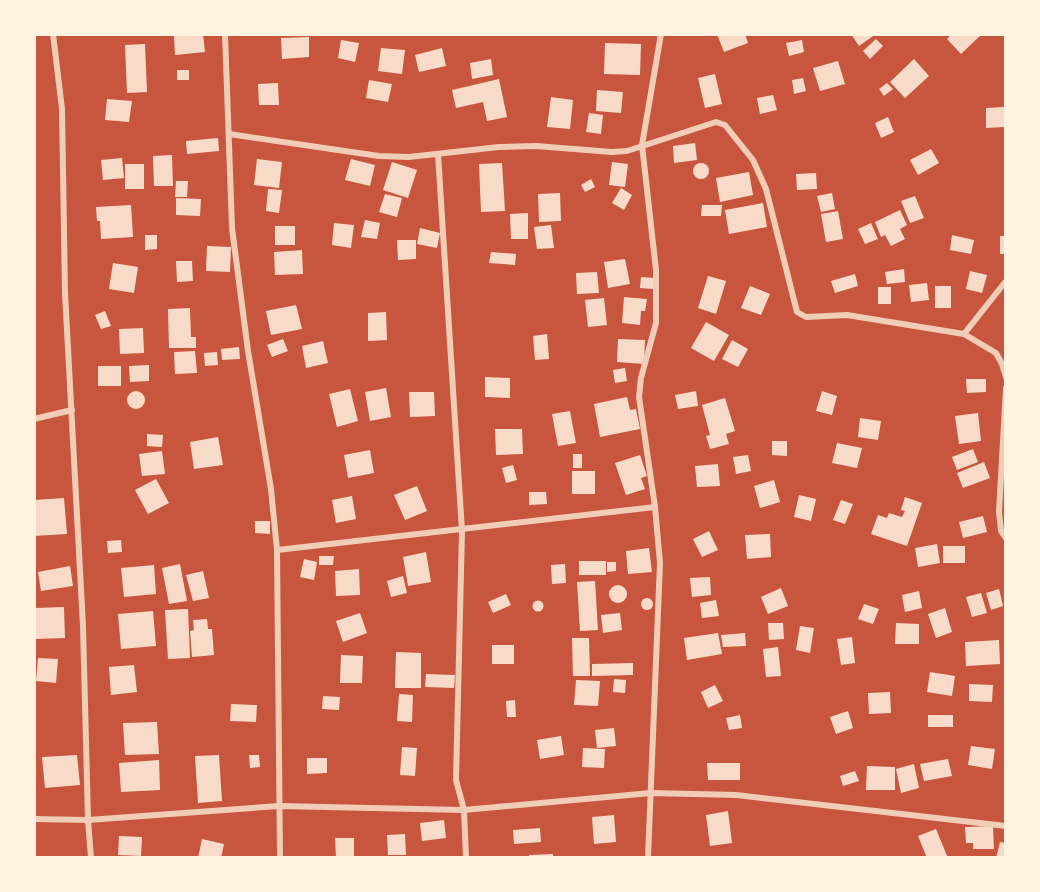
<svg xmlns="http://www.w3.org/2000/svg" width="1040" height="892" font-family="'DejaVu Sans',sans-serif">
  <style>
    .building { fill: #f7dbc8 }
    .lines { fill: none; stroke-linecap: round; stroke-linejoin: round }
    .minor { stroke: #f1ccb7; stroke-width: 6 }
  </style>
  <rect width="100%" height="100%" fill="#c8553d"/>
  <g class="building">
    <path d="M203,34L205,52L175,55L174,36Z"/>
    <path d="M717,34H745L748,43L724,52Z"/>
    <path d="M851,34H876L859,46Z"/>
    <path d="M952,34H982L961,54L947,39Z"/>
    <path d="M309,37V57L282,59L281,38Z"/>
    <path d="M876,39L883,46L870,59L863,51Z"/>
    <path d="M341,40L359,43L355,62L338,58Z"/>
    <path d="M802,40L804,52L789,56L786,43Z"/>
    <path d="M605,43L641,44L640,75L604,74Z"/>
    <path d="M145,44L147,92L127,93L125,45Z"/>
    <path d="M381,48L405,50L402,74L378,71Z"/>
    <path d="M442,48L446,66L419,72L415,55Z"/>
    <path d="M491,59L493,75L472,79L470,63Z"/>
    <path d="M914,59L929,76L905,98L890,82Z"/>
    <path d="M838,61L845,84L820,91L813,68Z"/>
    <rect x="177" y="70" width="12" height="10"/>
    <path d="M715,74L722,104L705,108L698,78Z"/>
    <path d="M803,78L806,91L794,94L792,80Z"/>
    <path d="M499,79L507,117L487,121L483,102L456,108L452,90Z"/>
    <path d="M369,80L392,84L388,102L366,98Z"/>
    <path d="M278,83L279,105H259L258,84Z"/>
    <path d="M887,83L893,89L884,96L879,89Z"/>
    <path d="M597,90L623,92L621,113L596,111Z"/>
    <path d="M773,95L777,110L760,114L757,98Z"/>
    <path d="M551,97L573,100L570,129L547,127Z"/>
    <path d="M107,99L132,101L129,122L105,120Z"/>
    <path d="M1004,107V127L986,128V108Z"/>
    <path d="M589,113L603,115L601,134L586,132Z"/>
    <path d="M888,117L894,132L881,138L875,123Z"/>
    <path d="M218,138L219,151L187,154L186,141Z"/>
    <path d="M695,143L697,160L674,163L673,146Z"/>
    <path d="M931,149L939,163L918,175L910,160Z"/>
    <path d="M172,155L173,186H154L153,156Z"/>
    <path d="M122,158L124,178L103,180L101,160Z"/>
    <path d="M257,159L282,162L279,188L254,185Z"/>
    <path d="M351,159L375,165L370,186L345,180Z"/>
    <path d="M392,162L417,170L408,198L383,190Z"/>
    <path d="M612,162L628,164L625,187L609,185Z"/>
    <circle cx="701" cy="171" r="8"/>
    <path d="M502,163L505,211L481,212L479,164Z"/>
    <rect x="125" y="164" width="19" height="25"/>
    <path d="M749,172L753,195L720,202L716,178Z"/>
    <path d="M816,173L817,189L797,190L796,174Z"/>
    <path d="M591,179L595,187L585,192L581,185Z"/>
    <path d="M176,181H188L187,197H175Z"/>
    <path d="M621,188L632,195L624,210L612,203Z"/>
    <path d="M268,189L282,190L279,213L266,211Z"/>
    <path d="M560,193L561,221L539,222L538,194Z"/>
    <path d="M832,193L835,209L821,212L817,196Z"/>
    <path d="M385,194L402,198L397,217L379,212Z"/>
    <path d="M915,196L924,218L910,223L901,201Z"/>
    <path d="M176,198L201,199L200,216L176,215Z"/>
    <path d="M763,203L767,227L729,234L725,210Z"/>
    <path d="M131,205L133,237L101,239L100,221H97L96,207Z"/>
    <path d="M702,205H722L721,216H701Z"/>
    <path d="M900,210L907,225L900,229L905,239L891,246L885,235L881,237L875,222Z"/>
    <path d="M838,211L843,239L826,242L821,214Z"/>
    <path d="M528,213V239H511L510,214Z"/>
    <path d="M365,220L380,223L377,239L361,237Z"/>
    <path d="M334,223L354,225L351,248L332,245Z"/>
    <path d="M871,223L878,239L865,244L858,229Z"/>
    <path d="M551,225L554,248L537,249L534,227Z"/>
    <rect x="275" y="226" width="20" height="19"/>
    <path d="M420,228L440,233L437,248L417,244Z"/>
    <path d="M145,235H157V249L145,250Z"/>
    <path d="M952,235L974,240L971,254L950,250Z"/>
    <rect x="1000" y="236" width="6" height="18"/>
    <path d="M397,240H416V259L398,260Z"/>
    <path d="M207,246L231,247L230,272L206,271Z"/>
    <path d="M302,250L303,274L275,275L274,252Z"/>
    <path d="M491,252L516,254L515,265L489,263Z"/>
    <path d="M625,259L630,284L608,288L604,262Z"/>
    <path d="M176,261H192L193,281L177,282Z"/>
    <path d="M113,263L138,267L134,293L109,289Z"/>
    <path d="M904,269L905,282L887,284L885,272Z"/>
    <path d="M970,271L987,275L982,293L966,289Z"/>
    <path d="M597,272L599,293L577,294L576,273Z"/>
    <path d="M855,274L858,286L835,293L831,281Z"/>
    <path d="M708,276L726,281L716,314L698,308Z"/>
    <path d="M641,277L654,278L653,289L640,288Z"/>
    <path d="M927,283L929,300L911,302L909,285Z"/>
    <path d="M750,286L770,294L761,315L741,308Z"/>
    <rect x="935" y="286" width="16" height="22"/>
    <rect x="878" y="287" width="13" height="17"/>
    <path d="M624,297L647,299L645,311H641L640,325L622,323Z"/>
    <path d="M604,298L607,325L588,327L585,300Z"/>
    <path d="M296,305L302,329L271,335L266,311Z"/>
    <path d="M190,308L191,337H196V348H169L168,309Z"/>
    <path d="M105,311L111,326L101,329L95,315Z"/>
    <path d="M386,312L387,340L368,341V313Z"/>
    <path d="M706,322L729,335L714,361L691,348Z"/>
    <path d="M143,328L144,353L120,354L119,329Z"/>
    <path d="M547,334L549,359L535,360L533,336Z"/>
    <path d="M283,339L288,351L272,357L267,345Z"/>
    <path d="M618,339L645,340L644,364L617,362Z"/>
    <path d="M732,340L748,349L738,367L722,359Z"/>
    <path d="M323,341L328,363L306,368L302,346Z"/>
    <path d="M239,347L240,359L222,360L221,349Z"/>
    <path d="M195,351L197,373L175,374L174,352Z"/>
    <path d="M217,352L218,365L205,366L204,353Z"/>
    <path d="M149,365V381L130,382L129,366Z"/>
    <rect x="98" y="366" width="23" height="20"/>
    <path d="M625,368L627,381L615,383L613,370Z"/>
    <path d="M485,377L510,378V398L485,397Z"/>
    <path d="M966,379H986V392L967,393Z"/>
    <path d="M386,388L391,417L370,421L365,392Z"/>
    <path d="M350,389L358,421L337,427L329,394Z"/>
    <path d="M696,391L698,406L678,409L675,395Z"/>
    <path d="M822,391L837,396L832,415L816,411Z"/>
    <circle cx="136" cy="400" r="9"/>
    <path d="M409,392H434L435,416L410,417Z"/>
    <path d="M627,397L630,410L636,409L640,429L600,437L594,404Z"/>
    <path d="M725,398L735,431L726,434L729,444L710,449L706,436L710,435L702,405Z"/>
    <path d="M570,411L576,443L558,446L552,414Z"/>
    <path d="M978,413L981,441L959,444L955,416Z"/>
    <path d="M860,418L881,421L878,440L858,437Z"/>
    <path d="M495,429H522L523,454L496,455Z"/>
    <path d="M147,434L163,435L162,447L147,446Z"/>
    <path d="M218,437L223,465L194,469L190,442Z"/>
    <path d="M772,441H787V456L772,455Z"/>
    <path d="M837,443L862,448L857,468L832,463Z"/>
    <path d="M973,449L978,462L957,470L952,457Z"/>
    <path d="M370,450L374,473L348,478L344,455Z"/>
    <path d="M162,451L165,474L142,476L139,454Z"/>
    <rect x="573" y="454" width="9" height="14"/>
    <path d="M640,455L647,476L641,478L645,489L626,495L615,463Z"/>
    <path d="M748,455L751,471L736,474L733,457Z"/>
    <path d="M984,462L990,478L963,488L957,473Z"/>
    <path d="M718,464L720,486L697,487L695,466Z"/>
    <path d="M513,465L517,480L506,483L502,468Z"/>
    <rect x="572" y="471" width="23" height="23"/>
    <path d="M156,479L169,503L148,514L135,490Z"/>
    <path d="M774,480L780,502L760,508L754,486Z"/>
    <path d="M417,486L427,511L405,520L394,495Z"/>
    <path d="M529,492H546L547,504L529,505Z"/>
    <path d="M799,495L816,499L811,521L794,517Z"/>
    <path d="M352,496L356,519L336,523L332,500Z"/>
    <path d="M905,497L922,503L907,546L871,534L878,515L887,518L889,513L902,517L905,511L901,510Z"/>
    <path d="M64,498L67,534L34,536V500Z"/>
    <path d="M841,500L853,504L845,524L833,520Z"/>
    <path d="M983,516L987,532L963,538L959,522Z"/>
    <path d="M255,521H270V534L255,533Z"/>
    <path d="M709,531L718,550L702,557L693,539Z"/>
    <path d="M770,534L771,557L747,559L745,535Z"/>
    <path d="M121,540L122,552L108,553L107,541Z"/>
    <path d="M937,544L940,563L918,567L915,548Z"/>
    <rect x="943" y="546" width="22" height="17"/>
    <path d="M649,548L652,572L628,574L626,551Z"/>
    <path d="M426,552L431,582L408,586L403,557Z"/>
    <path d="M319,556H334L333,565H319Z"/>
    <path d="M304,559L317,562L314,580L300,577Z"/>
    <rect x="579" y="561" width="27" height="14"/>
    <path d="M607,562H616V571L607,572Z"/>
    <path d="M180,564L187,601L169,604L162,568Z"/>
    <path d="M565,564L566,583L552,584L551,565Z"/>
    <path d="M154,565L156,594L124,597L121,568Z"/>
    <path d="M70,566L73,586L41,591L38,572Z"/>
    <path d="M359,569L360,595L336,596L335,571Z"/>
    <path d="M203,571L209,598L193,601L186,575Z"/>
    <path d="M403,576L407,593L391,597L387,581Z"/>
    <path d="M710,577L711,595L692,597L690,578Z"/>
    <path d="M595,581L598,630L580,631L577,582Z"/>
    <circle cx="618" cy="594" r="9"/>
    <path d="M781,588L788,606L768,614L761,597Z"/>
    <path d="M999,589L1003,606L991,610L986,593Z"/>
    <path d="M919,591L922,608L905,612L902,595Z"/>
    <path d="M981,593L987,613L972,617L966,597Z"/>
    <path d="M506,594L511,605L493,613L488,602Z"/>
    <circle cx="647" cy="604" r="6"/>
    <path d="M716,600L719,616L702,618L700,603Z"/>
    <circle cx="538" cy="606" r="5.5"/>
    <path d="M864,604L879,609L873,624L858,619Z"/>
    <path d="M64,607L65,638L36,639L35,608Z"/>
    <path d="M945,608L952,632L936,638L928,614Z"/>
    <path d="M188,609L190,658L168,659L165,610Z"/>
    <path d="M153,611L156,646L121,649L118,614Z"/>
    <path d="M360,613L367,633L343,642L336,621Z"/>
    <path d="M620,613L622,630L603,633L601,615Z"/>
    <path d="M207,619L208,629H212L214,655L192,657L190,631L194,630L193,620Z"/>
    <path d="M768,623H783L784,639L769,640Z"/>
    <path d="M896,623L919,624V644H895Z"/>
    <path d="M800,626L814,628L810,653L796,650Z"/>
    <path d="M718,633L722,654L687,660L684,638Z"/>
    <path d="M745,633L746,646L723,647L721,635Z"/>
    <path d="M852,637L855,663L841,665L837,639Z"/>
    <path d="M572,638H589L590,676H573Z"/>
    <path d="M999,640L1000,664L966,666L965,642Z"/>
    <rect x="492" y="645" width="22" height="19"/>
    <path d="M778,647L781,676L766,677L763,649Z"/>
    <path d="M396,652L421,653V688H395Z"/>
    <path d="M341,655L363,656L362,683H340Z"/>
    <path d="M38,658L58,659L56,683L36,681Z"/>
    <path d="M633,663V675L592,676V664Z"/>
    <path d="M134,665L137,692L111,695L109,667Z"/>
    <path d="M930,672L955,676L952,696L927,692Z"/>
    <path d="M426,674L455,675L454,688L425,687Z"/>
    <path d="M614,679L626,680L625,693L613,692Z"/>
    <path d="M576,680L600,681L598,706L574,705Z"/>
    <path d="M969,684L993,685L992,702L969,701Z"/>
    <path d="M715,685L723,701L708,708L701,692Z"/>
    <path d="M890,692L891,713L869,714L868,693Z"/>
    <path d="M399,694L413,695L412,722L397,721Z"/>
    <path d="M323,696L340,697L339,710L322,709Z"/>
    <path d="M515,700L516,717H507L506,701Z"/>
    <path d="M231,704L257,705L256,722L230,721Z"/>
    <path d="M848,711L853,728L836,734L830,717Z"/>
    <path d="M740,715L742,728L729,730L726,718Z"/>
    <rect x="928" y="715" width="25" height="12"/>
    <path d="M157,722L159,754L125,755L123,723Z"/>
    <path d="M614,728L616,746L597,748L595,730Z"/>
    <path d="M561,736L564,755L540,759L537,740Z"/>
    <path d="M971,746L995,749L992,769L968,765Z"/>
    <path d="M402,747L417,748L415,776L400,775Z"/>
    <path d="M583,748L605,749L604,768L582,767Z"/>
    <path d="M77,755L80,785L45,788L42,757Z"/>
    <path d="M219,755L222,801L198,803L195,756Z"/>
    <path d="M249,755H259L260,767L250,768Z"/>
    <path d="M307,758H327V773L307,774Z"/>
    <path d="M948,759L952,776L924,781L920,764Z"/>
    <path d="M159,760L160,790L121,792L119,763Z"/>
    <path d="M707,763H740V780H708Z"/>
    <path d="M914,764L919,788L901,793L896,769Z"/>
    <path d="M867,766L895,767V790H866Z"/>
    <path d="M855,771L859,781L843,786L840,776Z"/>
    <path d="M728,811L732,843L710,846L706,815Z"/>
    <path d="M614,815L616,842L594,844L592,817Z"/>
    <path d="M444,820L446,838L422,841L420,823Z"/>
    <path d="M993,826L994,849H973V843H966L965,827Z"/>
    <path d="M540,828L541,842L514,844L513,830Z"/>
    <path d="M936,829L948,858H927L918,836Z"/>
    <path d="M405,834L406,855H388L387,835Z"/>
    <path d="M119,836L142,837L141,856L118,855Z"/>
    <path d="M335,838H354V858H336Z"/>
    <path d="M202,839L224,844L221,858H198Z"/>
    <path d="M1000,842L1006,843V858H996Z"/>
    <path d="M553,854V858H529V855Z"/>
  </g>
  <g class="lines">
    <g class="minor">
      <path d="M53,34L62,109L65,293L83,626L88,820L91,858"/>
      <path d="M225,34L232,228L248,351L271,489L277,550L280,858"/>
      <path d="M229,134L379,156L409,157L499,147L536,146L612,152L627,151L716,122L725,125L753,160L766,189L797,312L806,317L847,315L964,334L996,353L1002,364L1006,377"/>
      <path d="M438,154L462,531L456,780L464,810L466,858"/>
      <path d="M964,334L1006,281"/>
      <path d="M1006,388L999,512L1001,531L1006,538"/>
      <path d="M34,419L72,410"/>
      <path d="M277,550L655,507"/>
      <path d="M34,819L88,820L279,806L464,810L651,793L736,795L1006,826"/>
      <path d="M648,858L660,563L655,507L639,397L641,378L656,323V270L642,145L661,34"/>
    </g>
  </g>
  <rect width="1040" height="892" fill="none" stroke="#fff3e0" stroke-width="72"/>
</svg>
